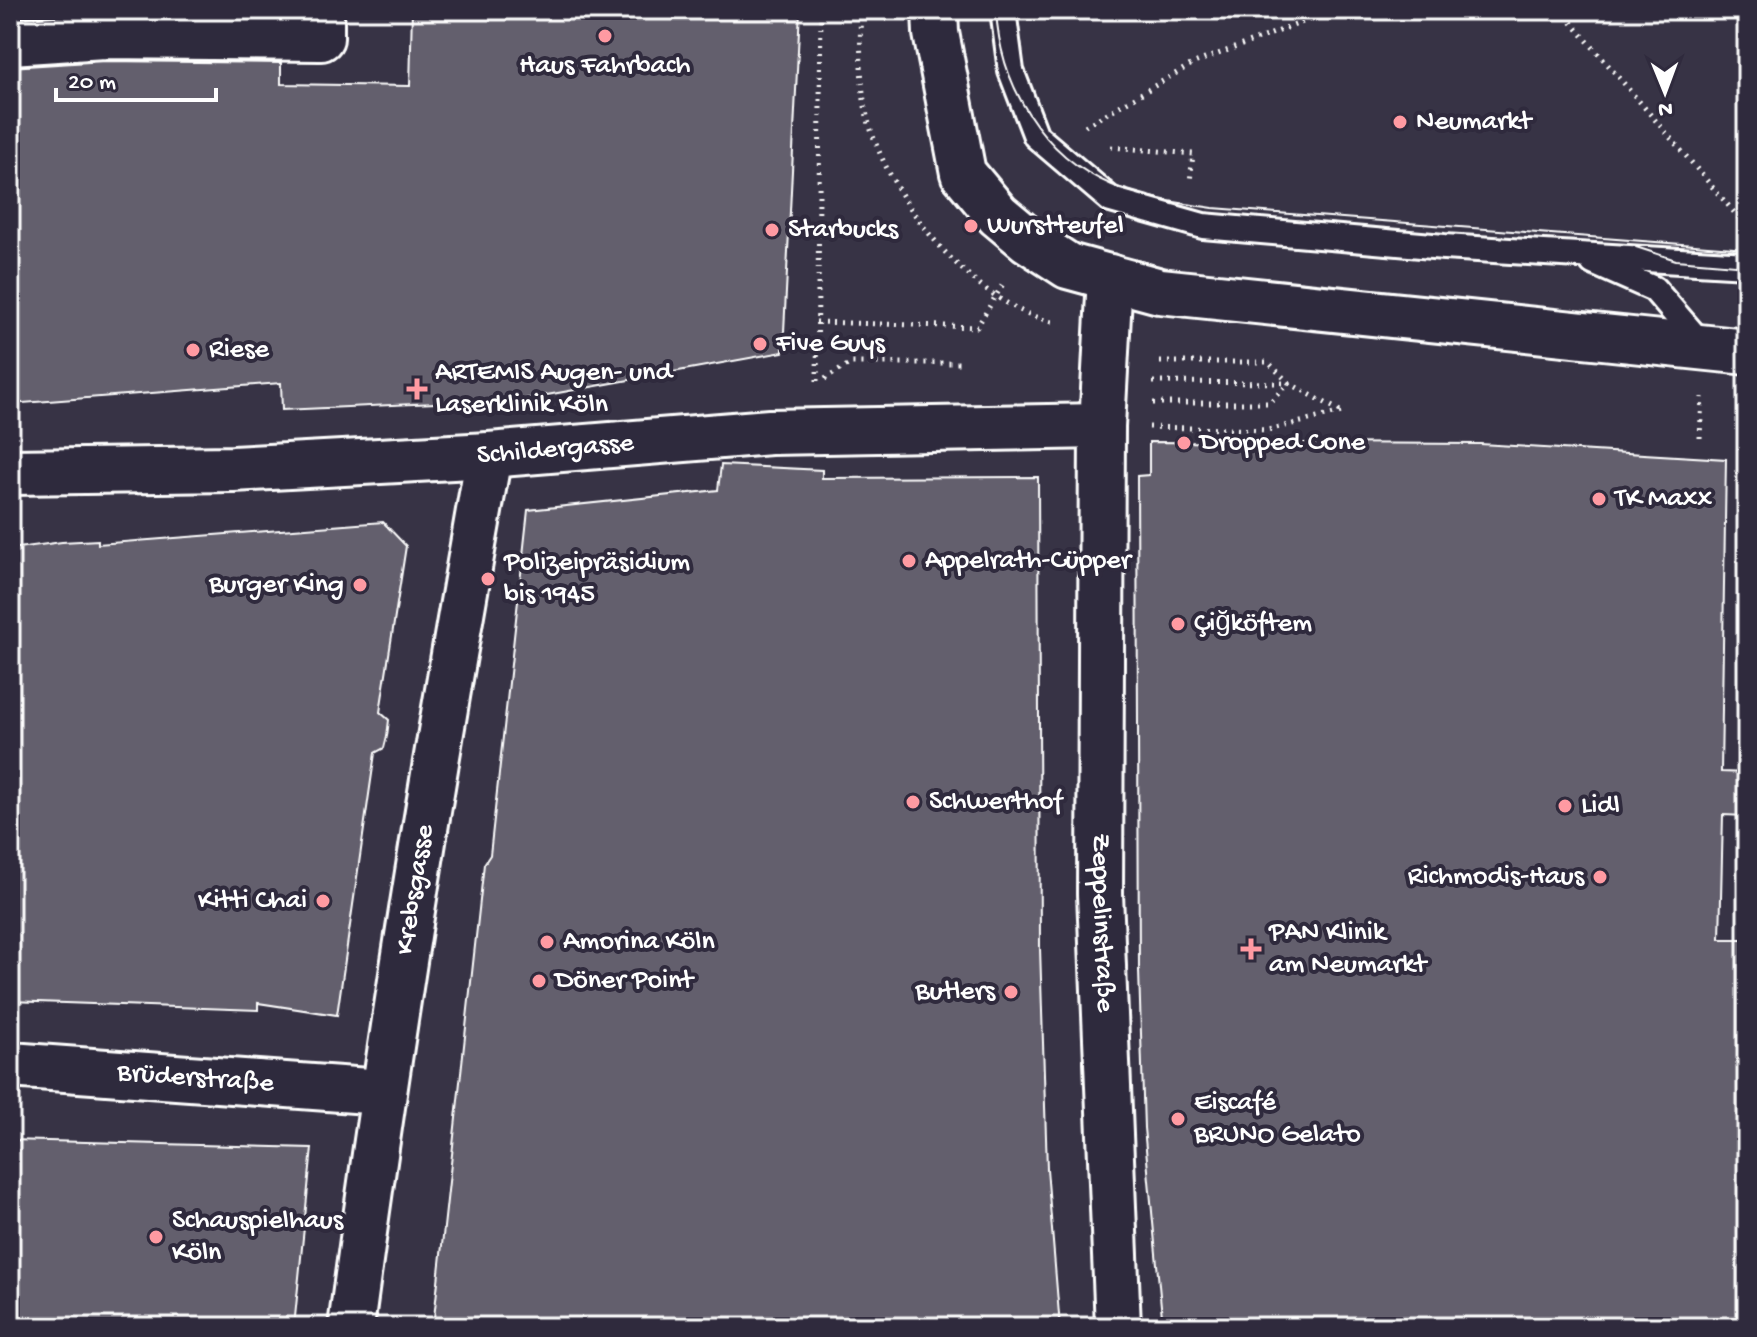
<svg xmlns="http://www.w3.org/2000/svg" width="1757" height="1337" font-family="'Gochi Hand',sans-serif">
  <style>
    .building { fill: #635f6d; stroke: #fff; stroke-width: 2 }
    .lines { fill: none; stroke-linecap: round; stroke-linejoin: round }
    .lane-casing { stroke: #fff; stroke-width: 30 }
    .street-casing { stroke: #fff; stroke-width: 50 }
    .secondary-casing { stroke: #fff; stroke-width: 50 }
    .path { stroke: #fff; stroke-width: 5; stroke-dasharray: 2 6; stroke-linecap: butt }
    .lane { stroke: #2f2a3d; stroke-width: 24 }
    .street { stroke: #2f2a3d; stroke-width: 44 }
    .secondary { stroke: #2f2a3d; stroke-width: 44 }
    .tram { stroke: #fff; stroke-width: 2 }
    .poi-dot { fill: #ff9aa2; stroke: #2f2a3d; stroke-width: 3 }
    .labels { text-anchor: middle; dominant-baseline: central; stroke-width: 8; stroke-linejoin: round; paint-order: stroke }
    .poi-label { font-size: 28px; fill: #fff; stroke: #2f2a3d; text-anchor: start }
    .street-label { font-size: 28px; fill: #fff; stroke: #2f2a3d }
  </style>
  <rect width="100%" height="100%" fill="#373345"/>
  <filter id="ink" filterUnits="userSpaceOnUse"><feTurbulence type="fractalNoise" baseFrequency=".0125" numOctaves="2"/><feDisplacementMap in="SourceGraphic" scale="16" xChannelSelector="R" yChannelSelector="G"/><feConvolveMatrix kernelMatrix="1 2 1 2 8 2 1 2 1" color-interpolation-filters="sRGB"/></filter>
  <g filter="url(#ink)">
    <g class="building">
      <path d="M10,10H283V13L103,11L10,17Z"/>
      <path d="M412,10H800L783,352L525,399L282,410L281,383L10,404V67L105,61L281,63V84L410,86Z"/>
      <path d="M1149,442L1480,444L1726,459L1721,772L1747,773L1746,816L1723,815L1720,939H1747V1098L1741,1327H1163L1144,1128L1139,971L1137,476L1149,475Z"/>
      <path d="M721,465L822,470V478L1038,477L1040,948L1047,1169L1060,1327H433L484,864L490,855L528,510L718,490Z"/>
      <path d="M383,522L406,546L380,712L389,720L387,736L384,748L375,753L337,1015L258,1003V1010L10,1001V549L62,542L98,540V544Z"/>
      <path d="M10,1140L312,1148L294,1327H10Z"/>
    </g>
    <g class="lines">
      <defs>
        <g id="lane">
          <path d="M1003,10L1011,71L1036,136L1111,200L1203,226L1444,247L1747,265"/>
          <path d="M1593,262L1654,289L1704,347"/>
        </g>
        <g id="street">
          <path d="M10,42L104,36L321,38V10"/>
          <path id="s1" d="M1110,277L1102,426L1100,894L1118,1327"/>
          <path id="s2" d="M10,472L233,469L489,455L770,432L1102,426"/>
          <path id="s3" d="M10,1065L382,1092"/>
          <path id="s4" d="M351,1327C390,1035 437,745 489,455"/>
        </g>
        <path id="secondary" d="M935,10L936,33L963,173L998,215L1028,240L1068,266L1160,291L1747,352"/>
      </defs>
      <use href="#lane" class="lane-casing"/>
      <use href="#street" class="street-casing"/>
      <use href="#secondary" class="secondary-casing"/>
      <g class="path">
        <path d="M860,10C861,46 859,85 868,120C890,200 972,306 1057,323"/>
        <path d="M1561,10L1745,225"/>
        <path d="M1085,126L1194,63L1335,10"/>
        <path d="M1111,147L1193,154L1190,182"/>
        <path d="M816,322L977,327L1003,284"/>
        <path d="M825,379L851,363H960"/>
        <path d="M817,381L821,10"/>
        <path d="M1153,382L1289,383L1342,412"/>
        <path d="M1153,403H1269L1289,383L1268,362H1156"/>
        <path d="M1149,427L1268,430L1342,412"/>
        <path d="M1700,438L1702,397"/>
      </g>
      <use href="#lane" class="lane"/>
      <use href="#street" class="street"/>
      <use href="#secondary" class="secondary"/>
      <g class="tram">
        <path d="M996,10C1000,84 1041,155 1112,185C1145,198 1178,203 1213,208L1747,249"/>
        <path d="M1636,247L1676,260L1747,266"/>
      </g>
    </g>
  </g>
  <g class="poi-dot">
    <circle cx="605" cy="36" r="8"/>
    <circle cx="1400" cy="122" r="8"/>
    <circle cx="971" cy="226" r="8"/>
    <circle cx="772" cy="230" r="8"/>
    <circle cx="760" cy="344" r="8"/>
    <circle cx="193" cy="350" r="8"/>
    <path d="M413 377h8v8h8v8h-8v8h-8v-8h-8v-8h8z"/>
    <circle cx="1184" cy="443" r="8"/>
    <circle cx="1599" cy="499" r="8"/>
    <circle cx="909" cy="561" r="8"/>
    <circle cx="488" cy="579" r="8"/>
    <circle cx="360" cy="585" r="8"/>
    <circle cx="1178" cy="624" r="8"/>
    <circle cx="913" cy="802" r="8"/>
    <circle cx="1565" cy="806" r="8"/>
    <circle cx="1600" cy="877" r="8"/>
    <circle cx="323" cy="901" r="8"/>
    <circle cx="547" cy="942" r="8"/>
    <path d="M1247 937h8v8h8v8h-8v8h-8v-8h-8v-8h8z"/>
    <circle cx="539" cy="981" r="8"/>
    <circle cx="1011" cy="992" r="8"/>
    <circle cx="1178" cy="1119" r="8"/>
    <circle cx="156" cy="1237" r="8"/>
  </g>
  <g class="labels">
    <g class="poi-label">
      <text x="605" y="66" text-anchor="middle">Haus Fahrbach</text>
      <text x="1416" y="122">Neumarkt</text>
      <text x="987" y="226">Wurstteufel</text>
      <text x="788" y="230">Starbucks</text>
      <text x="776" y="344">Five Guys</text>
      <text x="209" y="350">Riese</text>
      <text x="435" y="373">ARTEMIS Augen- und<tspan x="435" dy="32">Laserklinik Köln</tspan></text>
      <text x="1200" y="443">Dropped Cone</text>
      <text x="1615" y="499">TK Maxx</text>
      <text x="925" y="561">Appelrath-Cüpper</text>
      <text x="504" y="563">Polizeipräsidium<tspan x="504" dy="32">bis 1945</tspan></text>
      <text x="344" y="585" text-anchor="end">Burger King</text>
      <text x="1194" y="624">Çiğköftem</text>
      <text x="929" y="802">Schwerthof</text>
      <text x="1581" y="806">Lidl</text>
      <text x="1584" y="877" text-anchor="end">Richmodis-Haus</text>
      <text x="307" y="901" text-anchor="end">Kitti Chai</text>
      <text x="1269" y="933">PAN Klinik<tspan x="1269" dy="32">am Neumarkt</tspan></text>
      <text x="563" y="942">Amorina Köln</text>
      <text x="555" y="981">Döner Point</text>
      <text x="995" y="992" text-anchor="end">Butlers</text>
      <text x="1194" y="1103">Eiscafé<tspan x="1194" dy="32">BRUNO Gelato</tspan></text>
      <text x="172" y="1221">Schauspielhaus<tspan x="172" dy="32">Köln</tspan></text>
    </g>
    <g class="street-label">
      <text stroke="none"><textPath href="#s2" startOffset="546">Schildergasse</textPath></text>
      <text stroke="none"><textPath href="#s4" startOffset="442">Krebsgasse</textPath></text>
      <text stroke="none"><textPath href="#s1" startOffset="646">Zeppelinstraße</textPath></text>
      <text stroke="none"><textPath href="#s3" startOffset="186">Brüderstraße</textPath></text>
    </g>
  </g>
  <rect width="1757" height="1337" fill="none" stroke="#2f2a3d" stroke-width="40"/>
  <rect x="20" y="20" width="1717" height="1297" fill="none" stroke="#fff" stroke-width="3" filter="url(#ink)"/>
  <g transform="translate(1665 92) rotate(179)" stroke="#2f2a3d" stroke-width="6" paint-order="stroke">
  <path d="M0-6L14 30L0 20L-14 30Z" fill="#ffffff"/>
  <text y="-12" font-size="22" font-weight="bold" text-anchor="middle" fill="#ffffff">N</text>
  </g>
  <path d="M56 88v12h160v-12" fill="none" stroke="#ffffff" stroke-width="4"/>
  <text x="68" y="88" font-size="24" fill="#ffffff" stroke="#2f2a3d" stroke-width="6" paint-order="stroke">20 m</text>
</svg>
